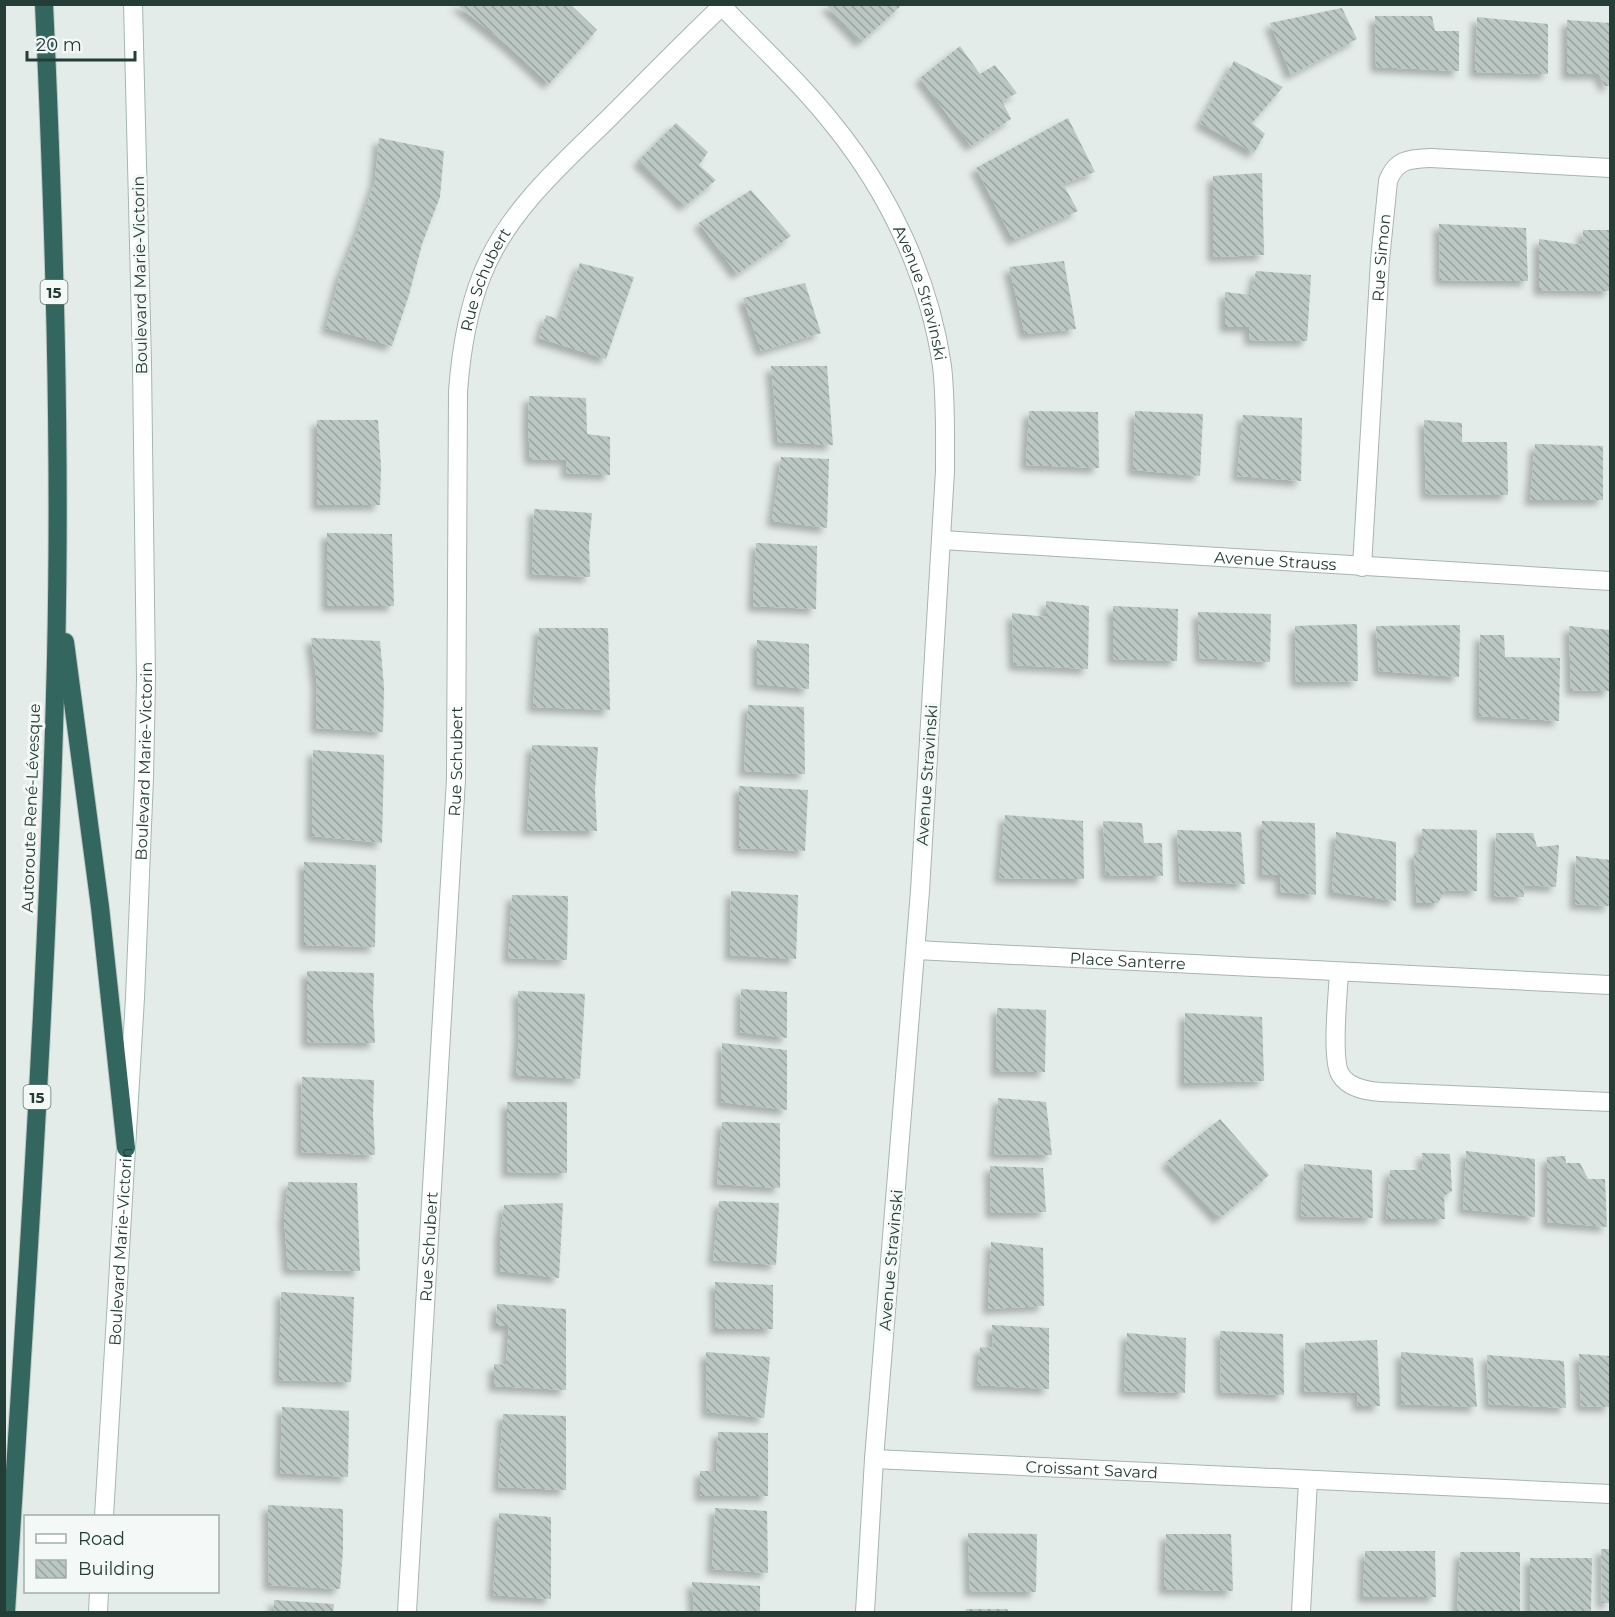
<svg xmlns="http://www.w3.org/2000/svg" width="1615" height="1617" font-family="Montserrat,sans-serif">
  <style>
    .building { fill: url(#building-back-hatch); filter: url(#shadow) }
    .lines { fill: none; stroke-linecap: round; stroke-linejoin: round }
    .minor-casing { stroke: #a7b4b0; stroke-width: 20 }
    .secondary-casing { stroke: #a3b7b1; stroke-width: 20 }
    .motorway-casing { stroke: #c2c9c7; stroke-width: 20 }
    .minor { stroke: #fff; stroke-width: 18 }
    .secondary { stroke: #fff; stroke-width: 18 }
    .motorway { stroke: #33665e; stroke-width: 18 }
    .labels { text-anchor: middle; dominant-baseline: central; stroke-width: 6; stroke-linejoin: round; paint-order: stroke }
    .shield { fill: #f4f9f7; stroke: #637571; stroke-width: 1.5 }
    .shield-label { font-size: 15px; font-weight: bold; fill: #253d37 }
    .street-label { font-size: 16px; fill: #253d37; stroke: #f4f9f7 }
  </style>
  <defs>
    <pattern id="building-back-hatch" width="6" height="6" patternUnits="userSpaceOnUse" patternTransform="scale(1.5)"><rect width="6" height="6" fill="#bac7c2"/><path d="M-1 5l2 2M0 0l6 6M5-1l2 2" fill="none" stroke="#97a39e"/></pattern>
    <filter id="shadow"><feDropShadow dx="-5.5" dy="5.5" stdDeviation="3" flood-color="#0004"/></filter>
  </defs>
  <rect width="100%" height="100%" fill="#e4ece9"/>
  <g class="building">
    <path d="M456,4H570L597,30L549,84L507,45Z"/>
    <path d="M828,4H903L861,42L827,6Z"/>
    <path d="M1342,8L1357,39L1291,75L1270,23Z"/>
    <path d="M1375,16H1432L1435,31H1459V71L1376,67Z"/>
    <path d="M1477,17L1548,24V74L1475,72Z"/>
    <path d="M1567,20L1610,23V86H1605L1599,74H1567Z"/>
    <path d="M960,46L980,74L995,65L1017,93L1002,101L1011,119L971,146L920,78Z"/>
    <path d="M1234,61L1283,87L1252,123L1265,134L1254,153L1200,123Z"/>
    <path d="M1068,118L1095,172L1063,184L1078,211L1013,240L976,168Z"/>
    <path d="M676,123L708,152L699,165L716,180L685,206L638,161Z"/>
    <path d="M379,138L444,151L440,197L422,244L409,295L392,346L326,328L339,278L359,228L375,181Z"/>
    <path d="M1262,173L1264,255L1213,257V176Z"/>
    <path d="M751,190L791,236L737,274L699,223Z"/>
    <path d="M1439,224L1526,228L1528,281L1440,280Z"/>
    <path d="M1583,230H1610V291L1539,290V239L1582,245Z"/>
    <path d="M1064,261L1076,329L1025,334L1009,267Z"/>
    <path d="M580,263L634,277L606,359L539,338L546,315L560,320Z"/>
    <path d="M1256,271L1311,275L1307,341L1250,340L1249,327H1225V292L1251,295Z"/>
    <path d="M805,283L821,333L761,351L743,298Z"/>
    <path d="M771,366H827L833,445L778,442Z"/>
    <path d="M529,396L586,398L587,434L610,437V475L566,473L567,460L530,459L528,426Z"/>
    <path d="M1029,411L1098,412L1099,468L1026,465Z"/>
    <path d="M1135,411L1203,414L1200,476L1133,470Z"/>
    <path d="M1243,415L1302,418L1301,481L1237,476Z"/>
    <path d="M317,420H378L381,467L380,505H317Z"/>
    <path d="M1424,420L1462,423V442H1507L1508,495L1426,494Z"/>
    <path d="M1535,444L1603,446V500H1530Z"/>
    <path d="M781,457L829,459L827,528L772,521Z"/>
    <path d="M534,509L592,513L589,545L590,577L532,574Z"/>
    <path d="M327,533L392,534L394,606H327Z"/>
    <path d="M756,543L817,546L816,609L753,606Z"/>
    <path d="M1046,601L1089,606L1088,669L1014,665L1012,613L1046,617Z"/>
    <path d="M1113,606L1178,609L1177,661L1113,659Z"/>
    <path d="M1198,612L1271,614L1270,662L1200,658Z"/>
    <path d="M1357,624L1358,681L1296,682L1295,626Z"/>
    <path d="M1460,625L1459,677L1379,671L1376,626Z"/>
    <path d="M1569,626L1610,630V691L1571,690Z"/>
    <path d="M539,628H608L610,710L533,707Z"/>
    <path d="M1480,635H1504L1505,657L1560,658L1559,721L1479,716Z"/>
    <path d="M311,638L380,641L384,687L383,732L316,728L317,684Z"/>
    <path d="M757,640L809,644V689L757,684Z"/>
    <path d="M748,705L804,707L805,774L744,771Z"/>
    <path d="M532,745L598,747L595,790L597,831L527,830Z"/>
    <path d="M313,750L384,755L382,843L312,836Z"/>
    <path d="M739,786L808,790L805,851L739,848Z"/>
    <path d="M1005,815L1083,821L1084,879L999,878Z"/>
    <path d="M1103,821L1142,823L1144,843H1162L1163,876L1106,875Z"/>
    <path d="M1262,821L1315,823L1316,895L1281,892L1280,875H1262Z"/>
    <path d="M1422,829L1477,830V891L1445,890L1438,903H1417L1414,853L1422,851Z"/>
    <path d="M1177,830L1241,832L1245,884L1180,881Z"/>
    <path d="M1336,832L1396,842V901L1332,892Z"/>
    <path d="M1496,833H1533L1537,847L1559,845L1556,887L1523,885L1524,897L1494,896Z"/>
    <path d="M1576,856L1610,860V906L1575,904Z"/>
    <path d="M304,862L376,865L375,947L304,945Z"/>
    <path d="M731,891L798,895L796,959L730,955Z"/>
    <path d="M512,895L568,896L567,960L508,958Z"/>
    <path d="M307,971L374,973L373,1006L375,1043L307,1042Z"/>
    <path d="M741,989L787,992V1038L740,1032Z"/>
    <path d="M518,991L585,994L580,1079L516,1075L519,1034Z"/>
    <path d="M997,1008L1046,1010L1045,1072L996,1071Z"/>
    <path d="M1185,1013L1262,1017L1264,1081L1184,1083Z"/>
    <path d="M722,1043L787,1050V1110L721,1102Z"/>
    <path d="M302,1077L374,1080L373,1115L375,1155L301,1152Z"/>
    <path d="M998,1098L1046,1102L1052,1155L994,1154Z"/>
    <path d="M507,1102H567V1173L507,1172Z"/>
    <path d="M1220,1119L1269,1175L1219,1219L1166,1162Z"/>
    <path d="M722,1122L780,1123V1188L717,1184Z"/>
    <path d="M1466,1151L1535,1159V1217L1463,1209Z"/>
    <path d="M1422,1153L1450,1154L1452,1191L1444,1196L1445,1219H1386L1390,1170H1423Z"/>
    <path d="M1565,1156L1566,1163H1580L1588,1179H1605L1607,1227L1547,1222V1157Z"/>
    <path d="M1304,1164L1372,1170L1373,1218L1301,1216Z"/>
    <path d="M990,1166L1043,1168L1046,1212L991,1213Z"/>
    <path d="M288,1182L357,1183L360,1271L288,1269L284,1220Z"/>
    <path d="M719,1201L779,1203L776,1265L713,1260Z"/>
    <path d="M563,1203L559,1278L500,1271V1235L504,1205Z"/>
    <path d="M991,1242L1043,1248L1044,1306L988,1309Z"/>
    <path d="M715,1282L773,1285V1329H716Z"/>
    <path d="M281,1292L354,1297L351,1382L279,1380Z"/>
    <path d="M497,1304L566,1309V1390L494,1386V1364L506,1365L509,1326H496Z"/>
    <path d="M992,1325L1049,1328V1389L977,1385L980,1347L993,1348Z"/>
    <path d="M1220,1331L1283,1334L1284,1395L1221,1392Z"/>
    <path d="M1127,1333L1186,1338L1185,1393L1124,1391Z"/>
    <path d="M1377,1340L1380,1406H1358L1357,1393L1304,1391L1305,1343Z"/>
    <path d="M706,1352L770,1357L764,1418L707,1412Z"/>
    <path d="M1401,1352L1473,1358L1477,1407L1401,1404Z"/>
    <path d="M1579,1354L1610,1356V1407L1581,1406Z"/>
    <path d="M1487,1355L1564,1361L1566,1408L1489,1404Z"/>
    <path d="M282,1407L349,1411L348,1477L280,1473Z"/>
    <path d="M503,1414L566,1416V1490L498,1487Z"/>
    <path d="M718,1432L768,1433V1496H700V1471H716Z"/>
    <path d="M268,1505L343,1509V1550L340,1589L269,1585Z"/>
    <path d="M715,1508L767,1511L768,1573L712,1569Z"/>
    <path d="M499,1513L551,1517V1599L493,1595Z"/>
    <path d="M968,1533L1037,1534L1036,1592L970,1591Z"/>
    <path d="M1166,1534H1231L1233,1591L1164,1589Z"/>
    <path d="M1601,1549H1610V1603H1602Z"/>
    <path d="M1365,1551H1435L1436,1597H1363Z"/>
    <path d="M1460,1552H1520V1612H1457Z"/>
    <path d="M1530,1558H1592L1591,1612L1530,1610Z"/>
    <path d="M692,1582L760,1586V1612H694Z"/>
    <path d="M274,1600L334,1604L333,1612H274Z"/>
    <path d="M966,1609H1007L1009,1612H966Z"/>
  </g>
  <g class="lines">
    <defs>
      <g id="minor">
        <path id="s1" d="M720,4C758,44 799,81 833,124C889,193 929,277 942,366C946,401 945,436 945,471L920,891L874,1459L865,1612"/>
        <path id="s2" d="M942,540L1610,581"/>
        <path id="s3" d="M1362,567L1380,260L1388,181C1396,159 1410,159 1431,158L1610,168"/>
        <path id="s4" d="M916,950L1610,985"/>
        <path d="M1339,972C1338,994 1331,1057 1340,1074C1348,1088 1366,1091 1381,1092L1610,1102"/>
        <path id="s5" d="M874,1459L1610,1494"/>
        <path id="s6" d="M407,1612L456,779L458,391C461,352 467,312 482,275C507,212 560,166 607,120C646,81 684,42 724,4"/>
        <path d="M1301,1612L1308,1480"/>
      </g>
      <g id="secondary">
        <path id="s7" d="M104,1516L135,998L144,777L146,679L142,363L133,4"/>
        <path d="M98,1612L99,1592"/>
      </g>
      <g id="motorway">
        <path d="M65,642L100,907L126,1148"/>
        <path d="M6,1612C26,1295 48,977 56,659C61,441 54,223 44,4"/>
      </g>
    </defs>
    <use href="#minor" class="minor-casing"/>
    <use href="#secondary" class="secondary-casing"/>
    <use href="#motorway" class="motorway-casing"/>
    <use href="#minor" class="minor"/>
    <use href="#secondary" class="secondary"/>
    <use href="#motorway" class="motorway"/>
  </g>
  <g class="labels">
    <g class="shield">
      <rect x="40.5" y="280" width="27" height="24" rx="4.5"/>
      <rect x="23.5" y="1085" width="27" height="24" rx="4.5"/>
    </g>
    <g class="shield-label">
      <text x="54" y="292">15</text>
      <text x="37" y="1097">15</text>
    </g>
    <g class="street-label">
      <text stroke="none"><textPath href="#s3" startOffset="310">Rue Simon</textPath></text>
      <text transform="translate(140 275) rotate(-91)">Boulevard Marie-Victorin</text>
      <text stroke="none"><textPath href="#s6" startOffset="1338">Rue Schubert</textPath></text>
      <text stroke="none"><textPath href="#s1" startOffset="357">Avenue Stravinski</textPath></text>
      <text stroke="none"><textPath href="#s2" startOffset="334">Avenue Strauss</textPath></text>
      <text stroke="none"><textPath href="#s7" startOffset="756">Boulevard Marie-Victorin</textPath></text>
      <text stroke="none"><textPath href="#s6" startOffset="852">Rue Schubert</textPath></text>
      <text transform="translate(927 775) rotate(-86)">Avenue Stravinski</text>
      <text transform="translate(31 808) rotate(-88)">Autoroute René-Lévesque</text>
      <text stroke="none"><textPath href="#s4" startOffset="212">Place Santerre</textPath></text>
      <text stroke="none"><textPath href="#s7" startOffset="270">Boulevard Marie-Victorin</textPath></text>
      <text stroke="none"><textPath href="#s6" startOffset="366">Rue Schubert</textPath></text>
      <text transform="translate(891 1260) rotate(-85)">Avenue Stravinski</text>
      <text stroke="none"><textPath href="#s5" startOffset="218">Croissant Savard</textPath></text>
    </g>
  </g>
  <rect width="1615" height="1617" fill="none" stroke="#253d37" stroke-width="12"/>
  <rect x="24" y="1515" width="195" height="78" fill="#f4f9f7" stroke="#a1aeaa" stroke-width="1.5"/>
  <rect x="36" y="1534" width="30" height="9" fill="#ffffff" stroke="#a1aeaa" stroke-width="1.5"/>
  <text x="78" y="1545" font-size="18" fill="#253d37">Road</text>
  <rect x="36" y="1560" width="30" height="18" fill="url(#building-back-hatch)" stroke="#a1aeaa" stroke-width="1.5"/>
  <text x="78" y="1575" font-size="18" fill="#253d37">Building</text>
  <path d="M27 51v9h108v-9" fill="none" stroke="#253d37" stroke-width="3"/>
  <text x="36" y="51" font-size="18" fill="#253d37" stroke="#f4f9f7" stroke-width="4.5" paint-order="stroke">20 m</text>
</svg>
